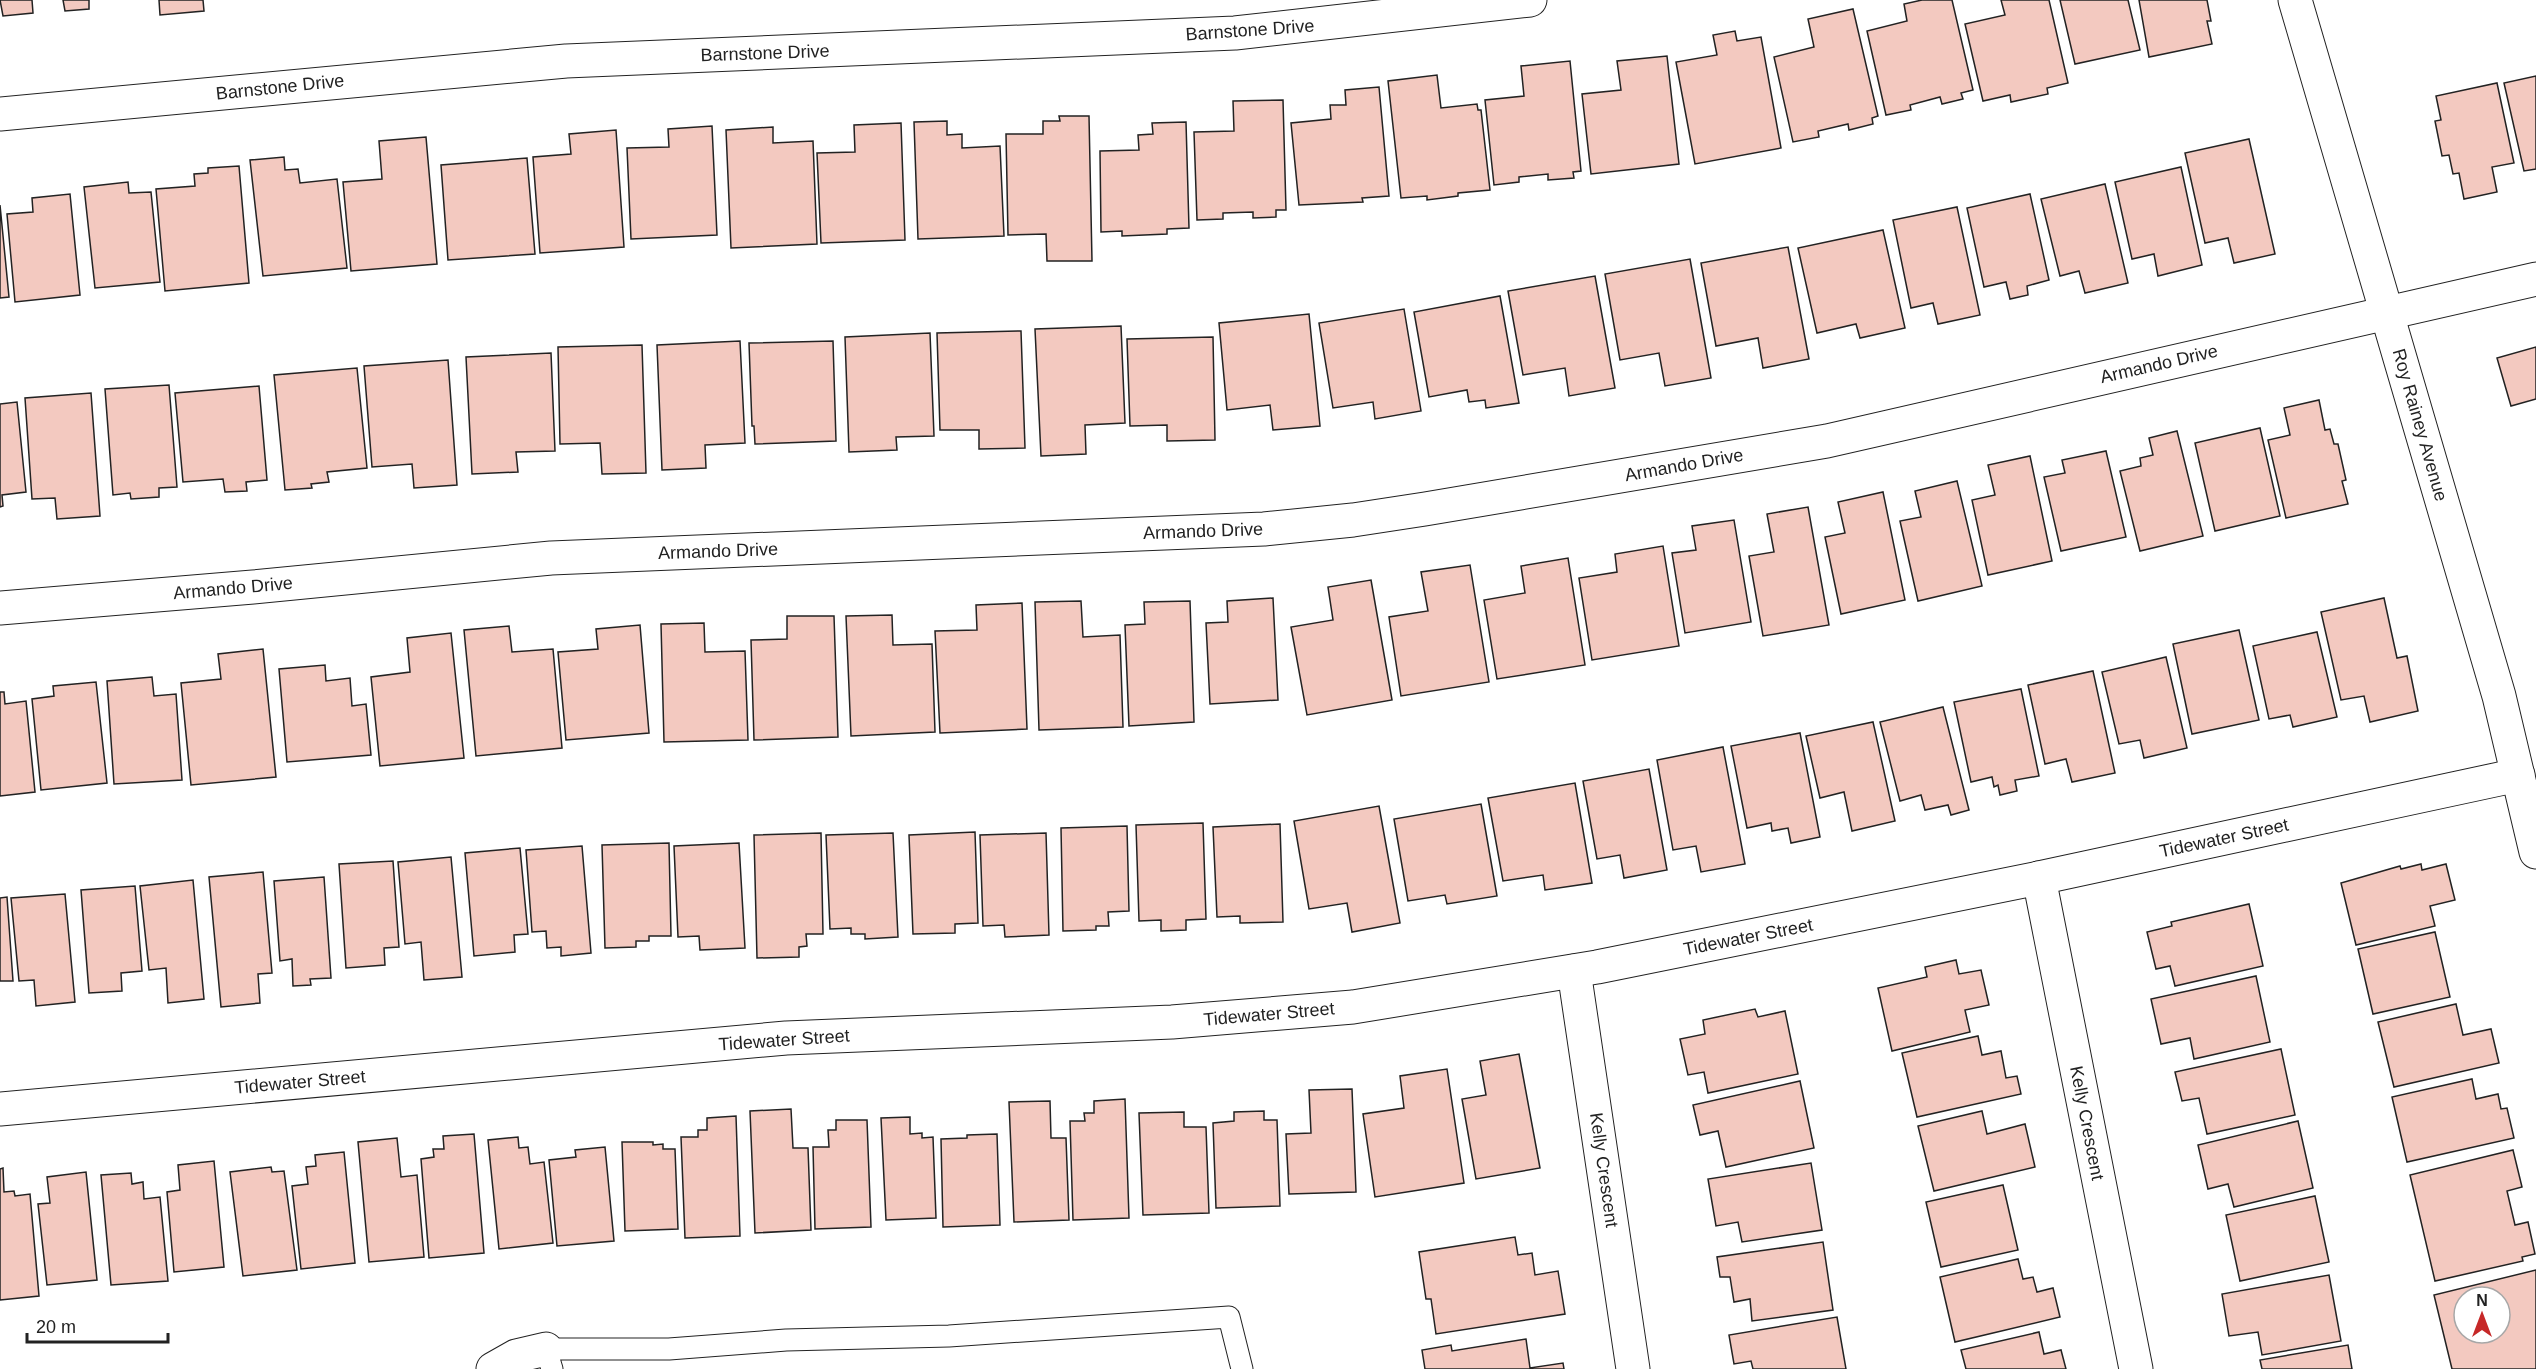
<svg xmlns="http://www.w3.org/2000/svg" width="2536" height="1369" font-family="Arial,sans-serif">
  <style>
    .building { fill: #f3c9c0; stroke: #222; stroke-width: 1.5; fill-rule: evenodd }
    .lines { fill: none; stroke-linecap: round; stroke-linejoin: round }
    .lane-casing { stroke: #222; stroke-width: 23 }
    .street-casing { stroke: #222; stroke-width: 35 }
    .secondary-casing { stroke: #222; stroke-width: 35 }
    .lane { stroke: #fff; stroke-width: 21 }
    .street { stroke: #fff; stroke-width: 33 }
    .secondary { stroke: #fff; stroke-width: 33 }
    .labels { text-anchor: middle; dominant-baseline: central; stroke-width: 4.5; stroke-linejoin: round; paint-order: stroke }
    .street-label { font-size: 18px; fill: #222; stroke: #fff }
  </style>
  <rect width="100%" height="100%" fill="#fff"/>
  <g class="building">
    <path d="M0,0H32L33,13L3,16Z"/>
    <path d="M63,0H89V9L65,11Z"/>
    <path d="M159,0H203L204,11L160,15Z"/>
    <path d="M1922,0H1952L1973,90L1961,93L1963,99L1942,104L1940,97L1910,105L1911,110L1886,115L1867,31L1907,21L1904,4Z"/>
    <path d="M2001,0H2049L2068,83L2047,88L2048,94L2011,102L2010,95L1983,101L1965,24L2005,15Z"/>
    <path d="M2060,0H2128L2140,50L2075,64Z"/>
    <path d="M2139,0H2207L2211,21H2207L2212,44L2149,57Z"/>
    <path d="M1853,9L1878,116L1872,118L1873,124L1849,130L1848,124L1818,131L1819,137L1793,142L1774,57L1814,47L1808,19Z"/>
    <path d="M1735,31L1737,41L1761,37L1781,148L1695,164L1676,62L1717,55L1713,35Z"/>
    <path d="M1667,56L1679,164L1591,174L1582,94L1621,90L1617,61Z"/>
    <path d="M1570,61L1581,171L1573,172L1574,178L1548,180V174L1519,177V182L1494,185L1485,100L1524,96L1521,66Z"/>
    <path d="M1437,75L1441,108L1477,104L1478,110H1481L1490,190L1458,193V196L1427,200V196L1401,198L1388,81Z"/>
    <path d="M2536,76V169L2524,171L2504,83Z"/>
    <path d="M2497,83L2514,163L2492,167L2497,192L2464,199L2459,173L2453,174L2449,155L2442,156L2435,121L2441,120L2436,96Z"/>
    <path d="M1379,87L1389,196L1362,198L1363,202L1299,205L1291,123L1331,119L1330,105H1346L1345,90Z"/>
    <path d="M1283,100L1286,210H1276V217L1253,218V212L1223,213V219L1197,220L1194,132L1234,131L1233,101Z"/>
    <path d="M1059,116H1089L1092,261H1047L1046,234L1008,235L1006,134H1043V121H1060Z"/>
    <path d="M947,121V135L962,134V148L1000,146L1004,236L918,239L914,122Z"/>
    <path d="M1186,122L1189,228L1167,229V234L1122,236V231L1101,232L1100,151L1139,150L1138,135L1153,134L1152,123Z"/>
    <path d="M901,123L905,240L821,243L817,153L855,152L854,125Z"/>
    <path d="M712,126L717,235L631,239L627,148L669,147L668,129Z"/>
    <path d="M773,127V143L813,141L817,244L731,248L726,130Z"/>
    <path d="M616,130L624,247L540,253L533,157L571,154L569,134Z"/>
    <path d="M426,137L437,264L351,271L343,182L382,179L379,141Z"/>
    <path d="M2249,139L2275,254L2234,263L2228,238L2205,243L2185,153Z"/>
    <path d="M284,157L285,170L298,169L300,183L337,179L347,268L263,276L250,160Z"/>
    <path d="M527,158L535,254L448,260L441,165Z"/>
    <path d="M239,166L249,283L165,291L156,189L195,186L194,174L208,173V168Z"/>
    <path d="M2181,167L2202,265L2158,276L2154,254L2132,259L2115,182Z"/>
    <path d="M128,182L129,193L151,192L160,282L95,288L84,187Z"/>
    <path d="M2105,184L2128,283L2085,293L2079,271L2060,276L2041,199Z"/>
    <path d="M70,194L80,295L15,302L7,214L33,212L32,198Z"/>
    <path d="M2030,194L2049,280L2027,286L2028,295L2010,299L2006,282L1984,287L1967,208Z"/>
    <path d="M0,205L9,297L0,298Z"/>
    <path d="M1957,207L1980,315L1938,324L1933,303L1911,308L1893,220Z"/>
    <path d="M1883,230L1905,328L1860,338L1856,324L1817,333L1798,248Z"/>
    <path d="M1788,247L1809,359L1763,368L1758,338L1716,346L1701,263Z"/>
    <path d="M1690,259L1711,378L1665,386L1659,353L1620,360L1605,274Z"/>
    <path d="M1595,276L1615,388L1569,396L1565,368L1523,375L1508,291Z"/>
    <path d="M1500,296L1519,403L1486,408L1485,400L1469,402L1467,390L1429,397L1414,312Z"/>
    <path d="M1404,309L1421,411L1375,419L1373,402L1333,408L1319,323Z"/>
    <path d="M1309,314L1320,426L1273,430L1270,405L1227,410L1219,323Z"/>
    <path d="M1121,326L1125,423L1085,425L1086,454L1041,456L1035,329Z"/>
    <path d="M1021,331L1025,448L979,449V430H940L937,333Z"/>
    <path d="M930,333L934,436L896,437L897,450L849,452L845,337Z"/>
    <path d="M1213,337L1215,440L1167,441V425L1130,426L1127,339Z"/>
    <path d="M740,341L745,443L705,445L706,468L662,470L657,345Z"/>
    <path d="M833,341L836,441L755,444L754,426H752L749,343Z"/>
    <path d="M642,345L646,473L602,474L600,443L560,444L558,347Z"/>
    <path d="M2536,347V399L2511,406L2497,358Z"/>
    <path d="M551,353L555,451L516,452L518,472L472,474L466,357Z"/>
    <path d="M448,360L457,485L414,488L412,464L372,467L364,366Z"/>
    <path d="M357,368L367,468L327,472L329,482L311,484L312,488L285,490L274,375Z"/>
    <path d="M169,385L177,487L159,488V497L131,499L130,493L113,495L105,389Z"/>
    <path d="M259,386L267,480L246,482L247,491L225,492L223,479L183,482L175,393Z"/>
    <path d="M91,393L100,516L57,519L55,498L32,499L25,398Z"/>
    <path d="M2319,400L2325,430L2330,429L2334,444H2338L2346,480L2342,481L2348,504L2286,518L2268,440L2290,435L2284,408Z"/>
    <path d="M17,402L26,492L2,495L3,506L0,507V404Z"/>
    <path d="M2260,428L2280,516L2215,531L2195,443Z"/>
    <path d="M2177,431L2203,536L2140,551L2120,471L2141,466L2140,458L2153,455L2149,438Z"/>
    <path d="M2106,451L2126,537L2061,551L2044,477L2065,473L2062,460Z"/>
    <path d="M2030,456L2052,561L1988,575L1972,500L1995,495L1988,465Z"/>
    <path d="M1957,481L1982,586L1918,601L1900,521L1921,517L1915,491Z"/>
    <path d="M1883,492L1905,600L1841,614L1825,537L1845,533L1838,502Z"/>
    <path d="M1808,507L1829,625L1763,636L1749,556L1774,552L1767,514Z"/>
    <path d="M1734,520L1751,622L1685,633L1672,553L1696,550L1692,526Z"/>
    <path d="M1663,546L1679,646L1592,660L1579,578L1617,572L1615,554Z"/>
    <path d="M1568,558L1585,665L1497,679L1484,600L1525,593L1521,566Z"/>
    <path d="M1470,565L1489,682L1401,696L1389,617L1428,611L1421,572Z"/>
    <path d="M1371,580L1392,700L1307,715L1291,627L1333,620L1328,587Z"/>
    <path d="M1273,598L1278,700L1210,704L1206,623L1228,622L1227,601Z"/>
    <path d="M2384,598L2397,658L2407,656L2418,711L2370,722L2364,696L2341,700L2321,612Z"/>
    <path d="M1081,601L1083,637L1120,635L1123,727L1039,730L1035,602Z"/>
    <path d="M1190,601L1194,722L1129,726L1125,625L1145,624L1144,602Z"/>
    <path d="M1022,603L1027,729L940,733L935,631L977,630L976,605Z"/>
    <path d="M892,615L893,645L932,644L935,732L851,736L846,616Z"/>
    <path d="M787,616H834L838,737L754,740L751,640L787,639Z"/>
    <path d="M704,623L705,652L745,651L748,740L664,742L661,624Z"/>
    <path d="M640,625L649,733L566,740L558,652L598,649L596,629Z"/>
    <path d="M509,626L512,652L553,649L562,748L476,756L464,630Z"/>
    <path d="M2239,630L2259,720L2192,734L2173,644Z"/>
    <path d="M2317,632L2337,717L2293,727L2290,715L2269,719L2253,646Z"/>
    <path d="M451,633L464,758L380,766L371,677L410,672L407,638Z"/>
    <path d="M263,649L276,777L191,785L181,683L221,679L218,654Z"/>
    <path d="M2166,657L2187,748L2144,758L2140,740L2119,744L2102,672Z"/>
    <path d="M325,665L326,681L350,678L352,706L366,704L371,755L287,762L279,669Z"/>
    <path d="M2093,671L2115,773L2072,782L2066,759L2045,764L2028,685Z"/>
    <path d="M152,677L154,696L176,694L182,780L114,784L107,681Z"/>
    <path d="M96,682L107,783L41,790L32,699L54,696L53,686Z"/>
    <path d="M2021,689L2039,776L2015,780L2017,791L2000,795L1998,785L1994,787L1992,777L1971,782L1954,702Z"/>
    <path d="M0,692H4L5,704L26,701L35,792L0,796Z"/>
    <path d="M1943,707L1969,810L1951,815L1948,805L1925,810L1921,795L1900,801L1880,722Z"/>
    <path d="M1873,722L1895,821L1852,831L1844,792L1820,798L1806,736Z"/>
    <path d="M1800,733L1820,837L1791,843L1788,828L1772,831L1771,823L1747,828L1731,746Z"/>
    <path d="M1723,747L1745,864L1701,872L1696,846L1673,850L1657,760Z"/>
    <path d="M1649,769L1667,870L1624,878L1620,855L1597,859L1583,781Z"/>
    <path d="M1575,783L1592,883L1545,890L1543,875L1503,881L1488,798Z"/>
    <path d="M1481,804L1497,896L1447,904L1445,895L1408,901L1394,819Z"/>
    <path d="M1379,806L1400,923L1352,932L1347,903L1309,909L1294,821Z"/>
    <path d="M1203,823L1206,919L1186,920V930L1161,931V920L1139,921L1136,825Z"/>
    <path d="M1280,824L1283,922L1240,923V916L1217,917L1213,827Z"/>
    <path d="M1127,826L1129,911L1108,912L1109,926H1096V930L1063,931L1061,828Z"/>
    <path d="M975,832L978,923L955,924V933L913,934L909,835Z"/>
    <path d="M821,833L823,934H806L807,946L799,947V957L757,958L754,835Z"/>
    <path d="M893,833L898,937L865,939V934H851V928L830,929L826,835Z"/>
    <path d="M1046,833L1049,935L1005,937L1004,925L983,926L980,835Z"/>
    <path d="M669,843L671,936H649V941H636V947L605,948L602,845Z"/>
    <path d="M739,843L745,948L700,950L699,936L678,937L674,846Z"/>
    <path d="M582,846L591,953L561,956V947L547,948L546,931L532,932L526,850Z"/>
    <path d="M520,848L528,934L514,935L515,952L474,956L465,853Z"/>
    <path d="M451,857L462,977L424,980L421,942L405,944L398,862Z"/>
    <path d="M393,861L399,947L384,948L385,965L346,968L339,864Z"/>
    <path d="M2421,864L2422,870L2446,864L2455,900L2430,906L2435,926L2356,945L2341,883L2400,866L2401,869Z"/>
    <path d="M263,872L272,973L258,974L260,1003L221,1007L209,877Z"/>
    <path d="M324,877L331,978L310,979L311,985L293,986L292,959L280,961L274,881Z"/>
    <path d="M193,880L204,999L168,1003L166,968L149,970L140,886Z"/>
    <path d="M135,886L142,971L121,973L122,991L89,993L81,890Z"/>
    <path d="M65,894L75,1002L36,1006L34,980L19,981L11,898Z"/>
    <path d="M7,897L13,981H0V898Z"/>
    <path d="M2249,904L2263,966L2175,986L2170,966L2156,969L2147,932L2172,926L2171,922Z"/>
    <path d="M2435,932L2450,997L2373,1014L2358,949Z"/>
    <path d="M1956,960L1959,974L1981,970L1989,1005L1965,1010L1970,1032L1892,1051L1878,988L1927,977L1925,967Z"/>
    <path d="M2256,976L2270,1042L2194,1059L2190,1038L2161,1044L2151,999Z"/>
    <path d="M2456,1004L2463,1035L2491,1029L2499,1063L2394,1087L2378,1022Z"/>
    <path d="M1755,1009L1758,1017L1785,1011L1798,1074L1708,1093L1704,1072L1688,1075L1680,1039L1705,1034L1703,1020Z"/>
    <path d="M1978,1036L1982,1055L2001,1051L2006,1078L2017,1076L2021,1094L1917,1117L1902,1053Z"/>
    <path d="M2281,1049L2295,1115L2207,1134L2199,1098L2182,1101L2175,1072Z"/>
    <path d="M1519,1054L1540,1168L1476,1179L1462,1099L1486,1095L1480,1061Z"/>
    <path d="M1447,1069L1464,1183L1375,1197L1363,1114L1404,1108L1400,1076Z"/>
    <path d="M2472,1079L2476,1099L2498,1094L2501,1109L2507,1108L2514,1138L2407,1162L2392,1097Z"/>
    <path d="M1800,1081L1814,1148L1726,1167L1718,1131L1700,1135L1693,1105Z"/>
    <path d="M1352,1089L1356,1192L1289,1194L1286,1134L1311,1133L1309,1090Z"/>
    <path d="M1125,1099L1129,1218L1073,1220L1070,1121H1085L1084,1113H1094V1101Z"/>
    <path d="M1050,1101L1051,1138H1066L1069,1220L1014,1222L1009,1102Z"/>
    <path d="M791,1109L793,1148H808L811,1230L755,1233L750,1111Z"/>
    <path d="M1264,1111V1120H1277L1280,1206L1216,1208L1213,1123L1234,1121V1112Z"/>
    <path d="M1982,1111L1987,1134L2025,1124L2035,1167L1934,1191L1918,1126Z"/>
    <path d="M1184,1112V1127H1206L1209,1213L1143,1215L1139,1113Z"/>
    <path d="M736,1116L740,1236L685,1238L681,1137H698V1130H707V1118Z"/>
    <path d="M910,1117V1134L922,1133V1138L933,1137L936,1218L886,1220L881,1118Z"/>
    <path d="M836,1120H867L871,1227L815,1229L813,1147H829L828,1130H836Z"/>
    <path d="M2298,1121L2313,1188L2234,1207L2228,1184L2208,1189L2198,1145Z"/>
    <path d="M474,1134L484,1253L429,1258L421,1159L434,1157L433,1149H444L443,1136Z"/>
    <path d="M997,1134L1000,1225L943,1227L941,1139L967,1138V1135Z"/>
    <path d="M518,1137L519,1148L528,1147L530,1164L544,1162L553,1243L499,1249L488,1140Z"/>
    <path d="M397,1138L401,1177L417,1175L424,1257L369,1262L358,1142Z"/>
    <path d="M622,1142H653V1145L663,1144V1149H675L678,1229L625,1231Z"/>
    <path d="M605,1147L614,1241L557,1246L549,1160L576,1157L575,1150Z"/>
    <path d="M2513,1150L2522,1187L2507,1191L2515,1225L2528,1222L2535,1254L2522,1257L2523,1261L2435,1281L2410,1175Z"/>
    <path d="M344,1152L355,1263L301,1269L292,1186L308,1184L306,1167L316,1166L315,1155Z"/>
    <path d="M214,1161L224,1267L174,1272L167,1192L180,1190L178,1165Z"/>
    <path d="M1811,1163L1822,1230L1742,1242L1738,1222L1716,1226L1708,1179Z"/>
    <path d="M271,1167L272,1172L284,1171L297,1270L243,1276L230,1172Z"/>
    <path d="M3,1168L4,1192L14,1191L15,1196L30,1194L39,1296L0,1300V1169Z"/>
    <path d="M86,1172L97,1280L47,1285L38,1204L50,1203L47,1177Z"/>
    <path d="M131,1173L132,1184L143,1182L144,1199L160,1197L168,1281L111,1285L101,1175Z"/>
    <path d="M2003,1185L2018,1250L1941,1267L1926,1202Z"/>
    <path d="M2315,1196L2329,1262L2240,1281L2226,1215Z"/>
    <path d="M1515,1237L1518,1255L1532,1253L1535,1275L1558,1271L1565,1314L1436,1334L1431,1299H1426L1419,1252Z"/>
    <path d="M1823,1242L1833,1310L1752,1321L1750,1299L1734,1302L1730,1277H1720L1717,1257Z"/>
    <path d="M2018,1259L2023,1279L2033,1277L2037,1292L2053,1288L2060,1317L1955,1342L1940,1277Z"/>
    <path d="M2536,1270V1369H2452L2434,1295ZM2464,1297H2500V1333H2464Z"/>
    <path d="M2329,1275L2341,1341L2262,1355L2258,1332L2229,1336L2222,1294Z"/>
    <path d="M1837,1317L1846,1369H1753L1751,1361L1734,1364L1729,1335Z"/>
    <path d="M2039,1332L2044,1354L2061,1350L2066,1369H1966L1961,1350Z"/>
    <path d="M1526,1339L1530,1368L1563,1363L1564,1369H1425L1422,1350L1451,1345L1452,1351Z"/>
    <path d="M2348,1345L2352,1369H2262L2260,1360Z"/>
  </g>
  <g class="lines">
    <defs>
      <path id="lane" d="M552,1369L546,1349H669L786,1340L949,1336L1229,1317L1242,1369"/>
      <g id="street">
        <path d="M0,114L566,61L1235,33L1530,0"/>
        <path d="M0,608L253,587L551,558L1264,529L1353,520L1425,509L1827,441L2536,279"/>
        <path d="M2039,878L2136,1369"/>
        <path d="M1574,971L1633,1369"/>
        <path d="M0,1109L786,1038L1172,1022L1353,1007L1597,967L2039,878L2518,775"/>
        <path d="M493,1369L516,1356L546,1349"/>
      </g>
      <path id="secondary" d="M2295,0L2499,696L2536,852"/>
    </defs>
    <use href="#lane" class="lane-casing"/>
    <use href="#street" class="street-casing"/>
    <use href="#secondary" class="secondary-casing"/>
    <use href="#lane" class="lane"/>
    <use href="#street" class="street"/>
    <use href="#secondary" class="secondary"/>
  </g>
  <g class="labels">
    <g class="street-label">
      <text transform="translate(1250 30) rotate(-4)">Barnstone Drive</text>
      <text transform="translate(765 53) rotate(-2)">Barnstone Drive</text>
      <text transform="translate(280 87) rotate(-6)">Barnstone Drive</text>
      <text transform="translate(2159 364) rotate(-13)">Armando Drive</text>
      <text transform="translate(2420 425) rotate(74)">Roy Rainey Avenue</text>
      <text transform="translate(1684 465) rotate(-10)">Armando Drive</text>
      <text transform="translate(1203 531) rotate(-2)">Armando Drive</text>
      <text transform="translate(718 551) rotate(-2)">Armando Drive</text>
      <text transform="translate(233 588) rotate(-5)">Armando Drive</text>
      <text transform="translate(2224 838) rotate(-12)">Tidewater Street</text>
      <text transform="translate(1748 937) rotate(-11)">Tidewater Street</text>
      <text transform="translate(1269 1014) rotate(-5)">Tidewater Street</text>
      <text transform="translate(784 1040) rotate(-4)">Tidewater Street</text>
      <text transform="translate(300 1082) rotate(-5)">Tidewater Street</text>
      <text transform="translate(2087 1123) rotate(79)">Kelly Crescent</text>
      <text transform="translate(1604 1170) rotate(82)">Kelly Crescent</text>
    </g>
  </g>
  <g transform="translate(2482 1315)"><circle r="28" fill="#ffffff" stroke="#a7a7a7" stroke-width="1.5"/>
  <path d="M0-4.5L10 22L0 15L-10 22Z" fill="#c62828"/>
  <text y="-9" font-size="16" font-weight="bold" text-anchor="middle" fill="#222222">N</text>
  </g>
  <path d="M27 1333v9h141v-9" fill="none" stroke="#222222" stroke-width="3"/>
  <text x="36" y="1333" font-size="18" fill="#222222" stroke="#ffffff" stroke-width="4.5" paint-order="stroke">20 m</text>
</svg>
